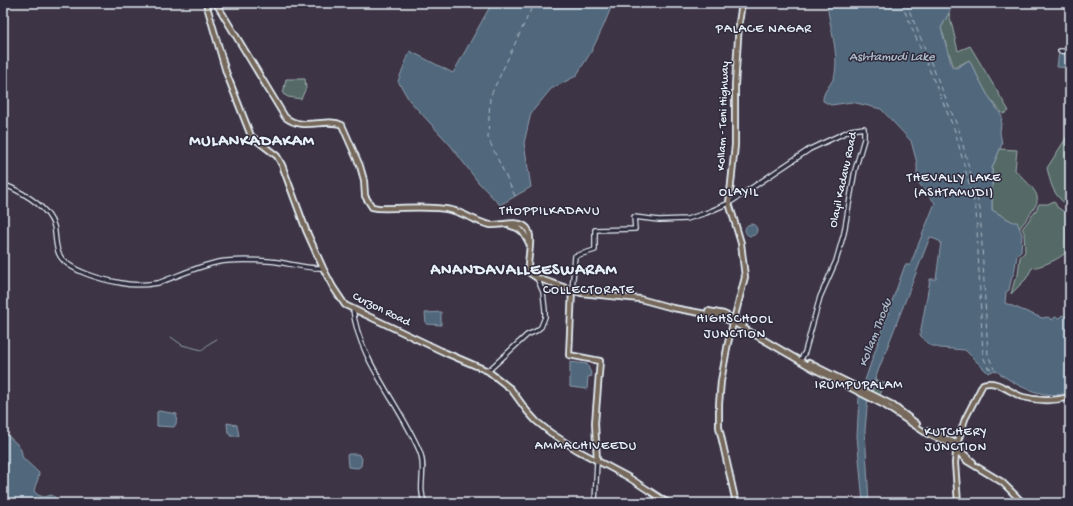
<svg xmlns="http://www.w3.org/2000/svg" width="1073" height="506" font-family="'Gochi Hand',sans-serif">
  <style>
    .green { fill: #546a66; stroke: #9eaeaf }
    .water { fill: #51677c; stroke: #8d9eae }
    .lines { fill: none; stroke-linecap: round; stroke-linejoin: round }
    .stream { stroke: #8d9eae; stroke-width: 1 }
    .ferry { stroke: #acbac6; stroke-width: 1; stroke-dasharray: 5 4; stroke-linecap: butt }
    .minor-casing { stroke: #e8f1f8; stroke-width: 6 }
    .major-casing { stroke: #e8f1f8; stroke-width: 8 }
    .minor { stroke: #2f2a3d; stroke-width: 3.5 }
    .major { stroke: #76695c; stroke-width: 4.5 }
    .labels { text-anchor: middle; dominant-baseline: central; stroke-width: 3; stroke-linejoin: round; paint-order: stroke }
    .street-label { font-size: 12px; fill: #e8f1f8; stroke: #2f2a3d }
    .neighbourhood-label { font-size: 13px; letter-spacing: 1px; fill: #e8f1f8; stroke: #2f2a3d }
    .water-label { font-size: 13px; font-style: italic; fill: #acbac6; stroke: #2f2a3d }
    .district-label { font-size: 16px; font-weight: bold; letter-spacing: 1px; fill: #e8f1f8; stroke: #2f2a3d }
  </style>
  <rect width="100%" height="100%" fill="#3d3445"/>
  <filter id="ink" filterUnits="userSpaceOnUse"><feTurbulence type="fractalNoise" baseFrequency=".025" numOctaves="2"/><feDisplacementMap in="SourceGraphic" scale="8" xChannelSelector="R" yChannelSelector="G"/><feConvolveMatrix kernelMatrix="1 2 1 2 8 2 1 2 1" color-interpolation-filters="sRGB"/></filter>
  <g filter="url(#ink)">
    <g class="green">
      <path d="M949,13L958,51L970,46L1009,111L1003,114L988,96L969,60L954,68L941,28Z"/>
      <path d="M286,79H305L306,88L301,99L288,97L283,94Z"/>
      <path d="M1070,132V208C1053,194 1052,189 1047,168Z"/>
      <path d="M1000,149L1017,150L1015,170C1044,199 1044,196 1019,229L1013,222L992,210V168Z"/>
      <path d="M1054,201L1057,207L1070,216C1070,224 1072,239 1070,246C1067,257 1043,266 1032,268L1026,279L1011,294L1015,279L1018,275L1020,257L1025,252L1024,232L1022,229L1035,212L1039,204H1048Z"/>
      <path d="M876,380L885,383L880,395L872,392Z"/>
    </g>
    <g class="water">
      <path d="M492,3H613L603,27L591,52L576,76L551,89L531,113L524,143L531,187L500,205L478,182L451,146L409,100L398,81L410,51L453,73Z"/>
      <path d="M827,3H954L941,28L952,67L957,68L969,60L987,94L1002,116L1000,132L1002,144L992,168V210L1013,222H1017L1022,234L1021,252L1017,255L1014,274L1012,276L1009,290L1006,292L1005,303L1042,318L1048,317L1052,320L1055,317L1059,318L1062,315L1070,319V393C1040,399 1018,387 995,370L988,373L965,350L940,348L929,345L920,335L929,285L930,279H936L941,242L930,237L868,397L865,430L869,503H863L857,436L859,398L890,307L905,265H910L935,203L917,181V163L911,141L881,109L852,102L831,105L823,101C822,91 833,84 835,74C839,50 829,26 827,3Z"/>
      <path d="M1059,52L1070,53V68L1057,67Z"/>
      <circle cx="751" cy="230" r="6"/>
      <path d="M441,312V325L426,324L425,313Z"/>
      <path d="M570,362L587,364L592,376L588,377L587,389L570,387Z"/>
      <path d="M159,411L177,414L176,424L174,427L157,426V412Z"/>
      <path d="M227,423L237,425L239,436H230V433H228Z"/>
      <path d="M3,431L18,445L21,450L23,458L39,473C39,480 35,484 34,491L38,495L44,497L52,495L61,503H3Z"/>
      <path d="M349,454H358L362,458L361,466L358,468L348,467L347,455Z"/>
    </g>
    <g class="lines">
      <path class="stream" d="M171,337L182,345L202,350L210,343L217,339"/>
      <g class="ferry">
        <path d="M901,3L903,7L955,131L976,210L983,356L988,368L995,369"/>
        <path d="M906,3L959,130L980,209L988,355L994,369"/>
        <path d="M515,196L488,138L490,97L534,3"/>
      </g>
      <defs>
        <g id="minor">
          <path d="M1060,51L1070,52"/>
          <path d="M3,184C22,192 47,205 54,226C56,235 55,245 59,254C67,271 103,280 121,283C133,286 146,285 158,283C178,276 198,266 219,262C234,259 252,260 268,261C286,262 304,269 323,268"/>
          <path d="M572,290L575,256L595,250V230L635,229L634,217L659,220L687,219L706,213L729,203L810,149L851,130L864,128V139L855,170L844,233L836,261L820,297L805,352L800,361"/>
          <path d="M353,309C358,359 401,406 420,452C427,468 417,489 425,503"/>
          <path d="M488,371L527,335L536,331L541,327L545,317V310L543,292L537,278"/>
          <path d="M595,503L597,461"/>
        </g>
        <g id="major">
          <path d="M206,3L226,72L251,136L277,156L282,165L306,230L323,268L333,287L345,305L446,353L488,371L511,389L527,411L536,421L551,433L577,450L628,477L668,503"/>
          <path d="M216,3L285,117C303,132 326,117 342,125L360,166L364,180L365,196L372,207L378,208C400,209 429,205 451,210C465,213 477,223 491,225C501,226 519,219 527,228C534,237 527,259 528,270L531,274L537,278L581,293L640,299L673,308L717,316L733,322L814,369L884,405L926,433L951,444L967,461L1002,482L1023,503"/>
          <path d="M511,226C522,228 524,234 529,243"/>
          <path d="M572,290L569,355L600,361L595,423L597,461"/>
          <path d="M708,311L724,314L744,324"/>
          <path d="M809,363L891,404L917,424"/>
          <path d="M928,431L956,443L964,454L973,462"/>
          <path d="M736,503L719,427V404L721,381L728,343L745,277L741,243L729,203L735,145V85L739,23L742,3"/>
          <path d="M958,503L955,463L957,444L965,419L983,384C997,379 1010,393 1023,397C1038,401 1055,401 1070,397"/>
        </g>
      </defs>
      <use href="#minor" class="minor-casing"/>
      <use href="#major" class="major-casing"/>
      <use href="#minor" class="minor"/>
      <use href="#major" class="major"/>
    </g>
  </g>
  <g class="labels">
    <g class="street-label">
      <text transform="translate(724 116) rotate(-88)">Kollam - Teni Highway</text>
      <text transform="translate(844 180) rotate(-78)">Olayil Kadavu Road</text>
      <text transform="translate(381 310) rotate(26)">Curzon Road</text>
    </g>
    <g class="neighbourhood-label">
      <text x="764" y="29">PALACE NAGAR</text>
      <text x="954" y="178">THEVALLY LAKE<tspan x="954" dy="15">(ASHTAMUDI)</tspan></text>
      <text x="739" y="192">OLAYIL</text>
      <text x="550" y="211">THOPPILKADAVU</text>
      <text x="589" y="290">COLLECTORATE</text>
      <text x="735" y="319">HIGHSCHOOL<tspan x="735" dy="15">JUNCTION</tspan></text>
      <text x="859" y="385">IRUMPUPALAM</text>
      <text x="956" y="432">KUTCHERY<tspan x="956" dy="15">JUNCTION</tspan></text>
      <text x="586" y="446">AMMACHIVEEDU</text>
    </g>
    <g class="water-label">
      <text x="892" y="57">Ashtamudi Lake</text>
      <text transform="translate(876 333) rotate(-69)">Kollam Thodu</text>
    </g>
    <g class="district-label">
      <text x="252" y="142">MULANKADAKAM</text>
      <text x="524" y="271">ANANDAVALLEESWARAM</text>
    </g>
  </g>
  <rect width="1073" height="506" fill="none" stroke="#2f2a3d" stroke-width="16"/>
  <rect x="8" y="8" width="1057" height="490" fill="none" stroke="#e8f1f8" stroke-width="1.5" filter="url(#ink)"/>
</svg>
